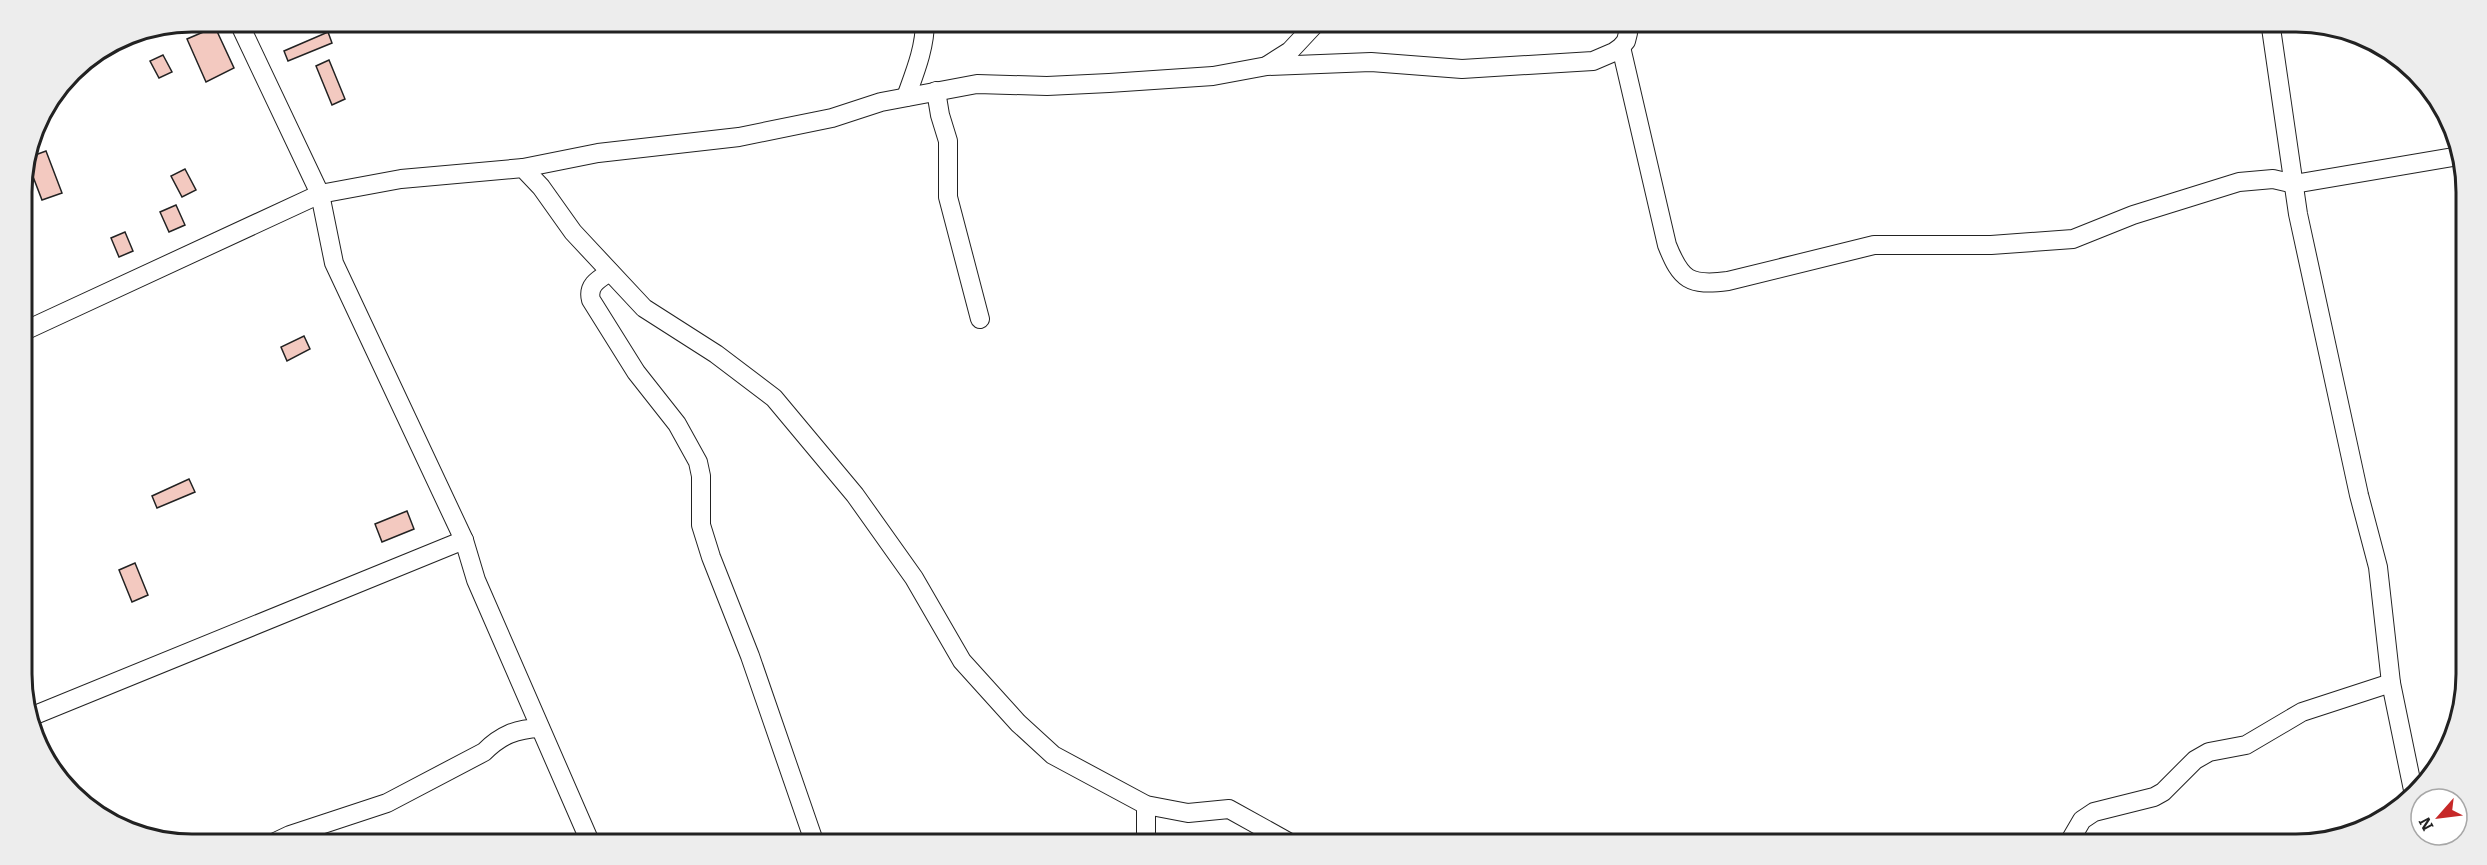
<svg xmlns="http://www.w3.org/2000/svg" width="2487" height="865" font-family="Bitter,serif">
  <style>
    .building { fill: #f3c9c0; stroke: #222; stroke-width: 1.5 }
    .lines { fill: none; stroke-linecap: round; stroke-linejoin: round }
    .street-casing { stroke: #222; stroke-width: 20 }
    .street { stroke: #fff; stroke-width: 18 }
    .rim { fill: none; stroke: #222; stroke-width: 3 }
  </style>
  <rect width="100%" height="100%" fill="#fff"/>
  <g class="building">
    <path d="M215,27L234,68L206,82L187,39Z"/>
    <path d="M328,32L332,43L288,61L284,51Z"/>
    <path d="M163,55L172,72L159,78L150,61Z"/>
    <path d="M329,60L345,99L332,105L316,66Z"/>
    <path d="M46,151L62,193L42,200L27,161V158Z"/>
    <path d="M185,169L196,190L182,197L171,176Z"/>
    <path d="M176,205L185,225L169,232L160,212Z"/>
    <path d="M125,232L133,251L119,257L111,238Z"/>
    <path d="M304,336L310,349L287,361L281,347Z"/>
    <path d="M189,479L195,492L157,508L152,496Z"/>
    <path d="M407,511L414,529L382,542L375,524Z"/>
    <path d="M135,563L148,595L132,602L119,570Z"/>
  </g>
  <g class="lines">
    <defs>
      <g id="street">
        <path d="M238,21L320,194L334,263L464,540L476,580L591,844"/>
        <path d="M2270,21L2298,214L2359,495L2378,567L2391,683L2413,790"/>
        <path d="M1621,47L1667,245C1681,280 1689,286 1728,281L1874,245H1991L2073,239L2133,215L2239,182L2273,179L2294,184L2459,156"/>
        <path d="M1268,65L1290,51L1318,21"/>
        <path d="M936,91L940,115L948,141V197L980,319"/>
        <path d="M906,97C915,72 925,48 925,21"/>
        <path d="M523,168L598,153L739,137L832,118L881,102L977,84L1047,86L1109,83L1213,76L1267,66L1371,62L1462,69L1593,61L1614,52L1621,47L1626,41L1628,33L1626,21"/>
        <path d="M610,272C599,279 587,285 591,300L636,372L677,424L698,462L701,476V525L711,557L750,656L815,844"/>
        <path d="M22,332L320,194L401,179L523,168L541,187L573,232L644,308L716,354L774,398L855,495L914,578L962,661L1018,723L1053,755L1146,805L1188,813L1229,809L1292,844"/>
        <path d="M30,717L464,540"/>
        <path d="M1146,805V844"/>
        <path d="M271,844L290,835L387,803L484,752C501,735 516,729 540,728"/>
        <path d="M2068,844L2082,820L2094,812L2154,797L2163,792L2195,760L2209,752L2246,745L2302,712L2391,683"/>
      </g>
    </defs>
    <use href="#street" class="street-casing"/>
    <use href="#street" class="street"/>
  </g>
  <path d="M0 0H2487V865H0ZM192 32H2296A160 160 0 0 1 2456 192V674A160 160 0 0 1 2296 834H192A160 160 0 0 1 32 674V192A160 160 0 0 1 192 32Z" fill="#ededed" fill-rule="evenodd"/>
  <path class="rim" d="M192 32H2296A160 160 0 0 1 2456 192V674A160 160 0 0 1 2296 834H192A160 160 0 0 1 32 674V192A160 160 0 0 1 192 32Z"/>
  <g transform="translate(2439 817) rotate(242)"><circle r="28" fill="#ffffff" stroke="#a7a7a7" stroke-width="1.5"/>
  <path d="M0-4.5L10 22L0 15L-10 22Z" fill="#c62828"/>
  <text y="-9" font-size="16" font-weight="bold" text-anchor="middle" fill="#222222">N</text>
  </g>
</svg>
